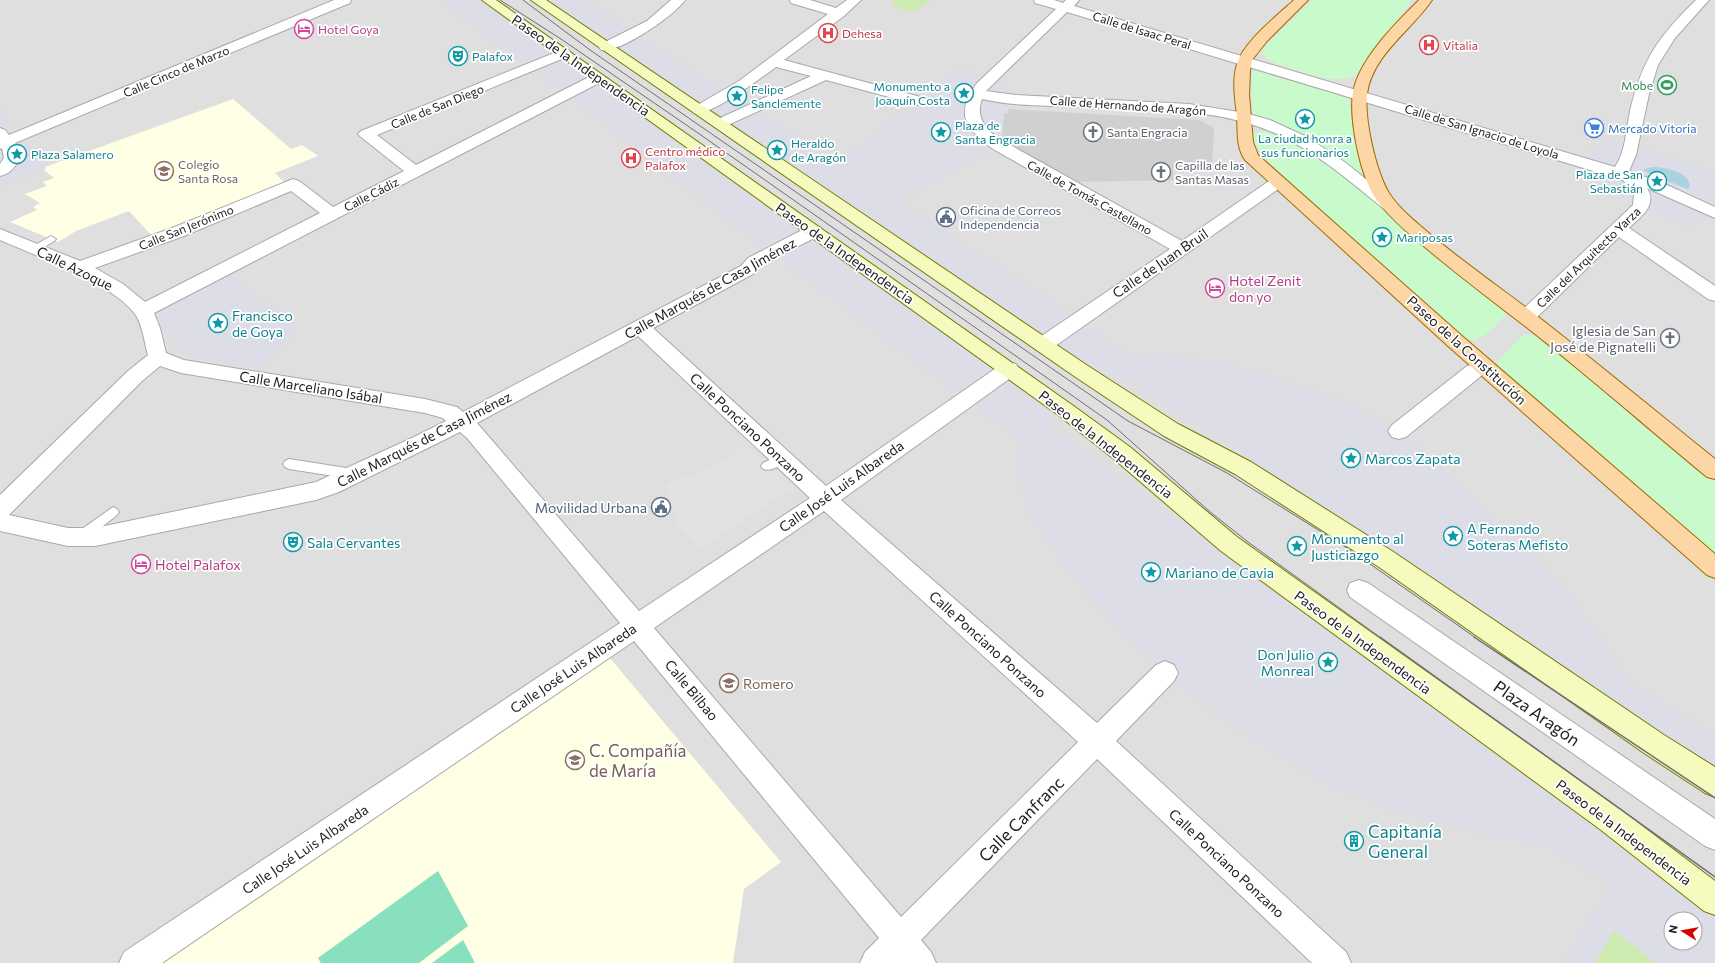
<svg xmlns="http://www.w3.org/2000/svg" width="1715" height="963" font-family="Commissioner,sans-serif">
  <style>
    .residential { fill: #e0dfdf; fill-rule: evenodd }
    .education { fill: #ffffe5 }
    .religious { fill: #d0d0d0 }
    .grass { fill: #cdebb0 }
    .park { fill: #c8facc }
    .pitch { fill: #88e0be }
    .parking { fill: #e2e2e2 }
    .plaza { fill: #dddde8; fill-rule: evenodd }
    .water { fill: #aad3df }
    .lines { fill: none; stroke-linecap: round; stroke-linejoin: round }
    .lane-casing { stroke: #a9a9a9; stroke-width: 2 }
    .street-casing { stroke: #a9a9a9; stroke-width: 2 }
    .secondary-casing { stroke: #707d05; stroke-width: 2 }
    .primary-casing { stroke: #a06b00; stroke-width: 2 }
    .lane { fill: #fff; fill-rule: evenodd }
    .street { fill: #fff; fill-rule: evenodd }
    .secondary { fill: #f7fabf; fill-rule: evenodd }
    .primary { fill: #fcd6a4; fill-rule: evenodd }
    .tram-far1 { stroke: #707070; stroke-width: 1 }
    .tram { stroke: #707070; stroke-width: 1.5 }
    .labels { text-anchor: middle; dominant-baseline: central; stroke-width: 3.5; stroke-linejoin: round; paint-order: stroke }
    .far-hotel-label { font-size: 12px; fill: #b23c85; stroke: #fff; text-anchor: start }
    .far-street-label { font-size: 12px; fill: #222; stroke: #fff }
    .far-health-label { font-size: 12px; fill: #be3a42; stroke: #fff; text-anchor: start }
    .far-culture-label { font-size: 12px; fill: #0d838f; stroke: #fff; text-anchor: start }
    .far-leisure-label { font-size: 12px; fill: #27864d; stroke: #fff; text-anchor: end }
    .far-shop-label { font-size: 12px; fill: #366cbe; stroke: #fff; text-anchor: start }
    .far-worship-label { font-size: 12px; fill: #5b616d; stroke: #fff; text-anchor: start }
    .far-education-label { font-size: 12px; fill: #785e54; stroke: #fff; text-anchor: start }
    .far-service-label { font-size: 12px; fill: #4e5e75; stroke: #fff; text-anchor: start }
    .street-label { font-size: 14px; fill: #222; stroke: #fff }
    .hotel-label { font-size: 14px; fill: #b23c85; stroke: #fff; text-anchor: start }
    .culture-label { font-size: 14px; fill: #0d838f; stroke: #fff; text-anchor: start }
    .worship-label { font-size: 14px; fill: #5b616d; stroke: #fff; text-anchor: end }
    .service-label { font-size: 14px; fill: #4e5e75; stroke: #fff; text-anchor: end }
    .education-label { font-size: 14px; fill: #785e54; stroke: #fff; text-anchor: start }
    .near-street-label { font-size: 17px; fill: #222; stroke: #fff }
    .near-education-label { font-size: 17px; fill: #785e54; stroke: #fff; text-anchor: start }
    .near-culture-label { font-size: 17px; fill: #0d838f; stroke: #fff; text-anchor: start }
  </style>
  <rect width="100%" height="100%" fill="#f2efe9"/>
  <path class="residential" d="M0,0H1715V963H0ZM1671,919H1695V943H1671Z"/>
  <g class="education">
    <path d="M233,99L291,149L302,145L318,156L275,173L286,184L154,238L129,211L76,231L58,242L10,222L37,210L33,207L40,203L25,194L47,186L43,182L54,178L44,170L46,168L45,167Z"/>
    <path d="M609,657L781,862L744,889L733,963H162L281,877Z"/>
  </g>
  <path class="religious" d="M1008,109L1199,120L1214,128L1212,169L1197,167H1189V170L1173,168L1174,180L1077,182L1006,143L1002,137L1004,113Z"/>
  <g class="grass">
    <path d="M896,0H931L914,12L890,6Z"/>
    <path d="M1613,930L1656,963H1595Z"/>
  </g>
  <g class="park">
    <path d="M1312,0H1412L1356,75C1336,87 1298,70 1277,64L1268,59L1262,53L1263,48Z"/>
    <path d="M1255,71L1341,95L1349,99L1356,150L1364,178L1315,143L1318,141L1273,120L1272,123L1253,114L1251,73Z"/>
    <path d="M1260,131C1304,134 1362,191 1396,220C1432,249 1467,278 1503,307L1505,312V316C1493,327 1481,346 1464,338L1280,176L1254,143L1253,134Z"/>
    <path d="M1526,334L1541,338L1715,482V559L1501,371L1498,366V361L1522,336Z"/>
  </g>
  <g class="pitch">
    <path d="M438,871L468,926L419,963H321L318,958Z"/>
    <path d="M463,940L475,963H432Z"/>
  </g>
  <path class="parking" d="M745,446L791,488L702,548L679,529L666,484L709,469Z"/>
  <g class="plaza">
    <path d="M440,0H483L1047,405L1049,425L1715,910V963H1656L1614,930L1595,963H1564L1610,886L1552,847L1434,823L1335,788L1242,731L1188,692L1131,641L1095,603L1062,562L1028,510L1019,474V462L1024,442L709,205L531,67ZM1671,919H1695V943H1671Z"/>
    <path d="M542,0H586L630,28L647,42L828,158L840,162L961,68L1001,80L1011,98L1010,109H1008V113H1004L1002,137L1006,138V143L899,200L1131,356L1163,354L1217,362L1275,377L1347,402L1399,431L1440,465L1564,586L1631,684L1715,734V769L1122,375L1093,372Z"/>
    <path d="M0,109L46,168L0,187Z"/>
    <path d="M1607,139L1655,151L1715,174V219L1689,226L1597,186L1600,177L1586,172L1591,151L1605,149Z"/>
    <path d="M228,268L254,294L297,328L260,369L198,359L178,348L148,309Z"/>
  </g>
  <path class="water" d="M1652,167C1664,167 1689,171 1690,187L1687,189L1642,170Z"/>
  <g class="lines">
    <defs>
      <g id="lane">
        <path d="M51,236L56,239L54,241L38,251H32L30,249L32,247Z"/>
        <path d="M782,454L786,455L788,458C784,465 770,472 763,469L761,466L763,463Z"/>
        <path d="M289,459L353,469L357,471L359,474L357,477L353,479L289,469L285,467L283,464L285,461Z"/>
        <path d="M113,507L117,509L119,512L117,515L83,542L79,543L75,542L73,538L75,534Z"/>
      </g>
      <g id="street">
        <path d="M334,0H351L350,3L15,143C23,158 16,172 0,176V164L4,158L2,148L0,149V128L5,130L9,135Z"/>
        <path d="M671,0H685C675,15 619,54 601,50L599,47L601,44L647,21Z"/>
        <path d="M790,0H810L836,8L847,0H861L844,16L784,60L924,98L926,101L924,104L919,105L826,80L728,125H718L715,122L718,119L811,76L776,67C761,78 710,117 694,113L692,110L694,107L739,81L828,14L791,3Z"/>
        <path d="M1034,0H1054L1063,3L1066,0H1079L1074,6L1615,167C1626,151 1626,129 1630,111C1642,60 1658,37 1696,0H1709L1675,38L1658,65L1649,94L1636,155L1629,171L1665,184L1715,207V218L1647,188C1658,206 1640,217 1629,228L1715,286V301L1708,299L1619,237L1533,321L1526,323L1519,321L1517,317L1519,313L1633,205L1634,194L1623,180L1067,12L986,91L1016,95L1189,104L1245,113L1270,120L1307,137L1346,163L1398,205L1396,209L1390,210L1384,209C1352,183 1320,155 1283,137C1223,107 1153,110 1087,107C1052,105 1016,107 982,99C976,115 983,126 996,137L1182,241L1272,179L1278,177L1284,179L1286,182L1284,185L1051,349L1044,351L1037,349L1034,344L1037,339L1170,249L993,149C964,128 955,114 977,83L1056,9L1035,3Z"/>
        <path d="M564,49L569,50L571,53L569,56L377,135L416,165L593,75H603L605,78L603,81L154,313L160,328L166,353L184,360L425,399L457,407L463,412L741,266L748,258L808,227L814,226L820,227L823,231L820,235L760,266L753,274L653,328L826,486L1002,364L1009,362L1016,364L1019,369L1016,374L841,500L1097,723L1156,665L1165,661L1174,665L1178,673L1174,681L1116,741L1346,952L1351,963H1312L1097,759L921,940L931,952L936,963H860L865,952L879,938L634,641L162,963H119L124,952L620,623L467,438L460,432L339,492L316,500L95,546H68L0,531V495L128,371L148,355C144,342 143,325 135,314C111,282 38,257 0,240V229L80,261L172,228L293,179L299,181L333,207L404,171L361,137L358,134L361,131ZM291,191L320,213L145,302L123,284L95,268L184,236ZM638,336L810,498L639,611L477,423ZM160,366L181,373L425,413L443,418L446,421L414,437L316,482L95,528H68L9,515L142,381ZM824,511L1078,742L901,917L654,628Z"/>
        <path d="M1474,364L1481,366L1484,371L1481,376L1406,437L1399,439L1392,437L1388,431L1392,425L1467,366Z"/>
        <path d="M1359,580L1368,583L1715,819V850L1705,846L1350,597L1347,590L1350,583Z"/>
      </g>
      <g id="secondary">
        <path d="M482,0H496L1075,407L1130,447L1237,537L1621,810L1715,881V915L1704,911L1601,830L1221,551L1114,459L1061,417Z"/>
        <path d="M531,0H546L1088,366L1178,424L1251,462L1395,553L1664,735L1715,767V797L1705,793L1644,753L1379,567L1235,474L1164,436L1074,376Z"/>
      </g>
      <g id="primary">
        <path d="M1294,0H1308L1267,41L1252,60L1250,71L1249,95L1253,142L1258,155L1462,336L1715,554V578L1707,575L1448,346L1245,160C1236,147 1238,132 1237,116C1235,99 1232,80 1237,64C1243,42 1278,15 1294,0Z"/>
        <path d="M1419,0H1432C1412,30 1372,55 1367,94C1364,120 1376,171 1389,193C1399,209 1416,222 1430,234C1463,262 1498,286 1532,312C1594,360 1654,410 1715,459V479L1707,477C1645,426 1585,373 1521,323C1487,297 1453,271 1420,243C1403,229 1386,214 1374,196C1360,173 1349,120 1353,93C1358,60 1396,23 1419,0Z"/>
      </g>
    </defs>
    <use href="#lane" class="lane-casing"/>
    <use href="#street" class="street-casing"/>
    <use href="#secondary" class="secondary-casing"/>
    <use href="#primary" class="primary-casing"/>
    <use href="#lane" class="lane"/>
    <use href="#street" class="street"/>
    <use href="#secondary" class="secondary"/>
    <use href="#primary" class="primary"/>
    <g class="tram-far1">
      <path d="M500,0L561,39L698,133L1107,420L1209,511L1248,542L1381,638"/>
      <path d="M523,0L590,50L1128,421L1227,473L1347,548L1476,638"/>
    </g>
    <g class="tram">
      <path d="M1380,637L1715,877"/>
      <path d="M1474,637L1715,798"/>
    </g>
  </g>
  <defs>
    <symbol id="hotel-ring" viewBox="-11 -11 22 22"><circle r="9.5" fill="#fff" stroke="#d1479c" stroke-width="1.5"/><path d="M-6-4.5h1.5V1H6V5H4.5V3h-9V5H-6ZM-4 0a1.8 1.8 0 1 1 3.6 0ZM.5 0V-2.5h3Q6-2.5 6 0Z" fill="#d1479c"/></symbol>
    <symbol id="hospital-ring" viewBox="-11 -11 22 22"><circle r="9.5" fill="#fff" stroke="#e0444e" stroke-width="1.5"/><path d="M-5-5h3v3.5h4V-5h3V5h-3V1.5h-4V5h-3Z" fill="#e0444e"/></symbol>
    <symbol id="theatre-ring" viewBox="-11 -11 22 22"><circle r="9.5" fill="#fff" stroke="#0f9aa8" stroke-width="1.5"/><path d="M-5-5.5Q0-4 5-5.5V0Q5 5 0 6Q-5 5-5 0ZM-3.3-2.5H-1v1.5H-3.3ZM1-2.5H3.3v1.5H1ZM-2.8 1Q0 5.5 2.8 1Z" fill="#0f9aa8"/></symbol>
    <symbol id="stadium-ring" viewBox="-11 -11 22 22"><circle r="9.5" fill="#fff" stroke="#2e9e5b" stroke-width="1.5"/><path d="M0-5a6.5 5 0 1 0 0 10a6.5 5 0 1 0 0-10ZM-3.5-1.8h7v3.6h-7Z" fill="#2e9e5b"/></symbol>
    <symbol id="sight-ring" viewBox="-11 -11 22 22"><circle r="9.5" fill="#fff" stroke="#0f9aa8" stroke-width="1.5"/><path d="M0-6L1.8-2.2L6-1.7L2.9 1.2L3.7 5.4L0 3.3L-3.7 5.4L-2.9 1.2L-6-1.7L-1.8-2.2Z" fill="#0f9aa8"/></symbol>
    <symbol id="supermarket-ring" viewBox="-11 -11 22 22"><circle r="9.5" fill="#fff" stroke="#3f7fe0" stroke-width="1.5"/><path d="M-6-5.5h2.5l.6 2H6L4.5 2H-2.5L-4.4-4H-6ZM-1.5 3.2a1.3 1.3 0 1 0 .1 0ZM3 3.2a1.3 1.3 0 1 0 .1 0Z" fill="#3f7fe0"/></symbol>
    <symbol id="church-ring" viewBox="-11 -11 22 22"><circle r="9.5" fill="#fff" stroke="#6b7280" stroke-width="1.5"/><path d="M-1.2-6h2.4v3.5h3.3v2.4h-3.3V6h-2.4V-.1h-3.3v-2.4h3.3Z" fill="#6b7280"/></symbol>
    <symbol id="school-ring" viewBox="-11 -11 22 22"><circle r="9.5" fill="#fff" stroke="#8d6e63" stroke-width="1.5"/><path d="M0-5L7-2L0 1L-7-2ZM-4 1L0 2.5L4 1V4Q0 6-4 4Z" fill="#8d6e63"/></symbol>
    <symbol id="civic-ring" viewBox="-11 -11 22 22"><circle r="9.5" fill="#fff" stroke="#5c6f8a" stroke-width="1.5"/><path d="M-.6-6.5H3V-4.5H.6V-3L4-1V1h2V6H-6V1h2V-1L-.6-3ZM-1.2 2.5V6h2.4V2.5Z" fill="#5c6f8a"/></symbol>
    <symbol id="university-ring" viewBox="-11 -11 22 22"><circle r="9.5" fill="#fff" stroke="#8d6e63" stroke-width="1.5"/><path d="M0-5L7-2L0 1L-7-2ZM-4 1L0 2.5L4 1V4Q0 6-4 4Z" fill="#8d6e63"/></symbol>
    <symbol id="building-ring" viewBox="-11 -11 22 22"><circle r="9.5" fill="#fff" stroke="#0f9aa8" stroke-width="1.5"/><path d="M-4-6H4V6H1V3H-1V6H-4ZM-2.5-4.3h1.7v1.8h-1.7ZM.8-4.3h1.7v1.8H.8ZM-2.5-1h1.7V.8h-1.7ZM.8-1h1.7V.8H.8Z" fill="#0f9aa8"/></symbol>
  </defs>
  <g fill-rule="evenodd">
    <use href="#hotel-ring" x="293" y="18" width="22" height="22"/>
    <use href="#hospital-ring" x="817" y="22" width="22" height="22"/>
    <use href="#hospital-ring" x="1418" y="34" width="22" height="22"/>
    <use href="#theatre-ring" x="447" y="45" width="22" height="22"/>
    <use href="#stadium-ring" x="1656" y="74" width="22" height="22"/>
    <use href="#sight-ring" x="953" y="82" width="22" height="22"/>
    <use href="#sight-ring" x="726" y="85" width="22" height="22"/>
    <use href="#sight-ring" x="1294" y="108" width="22" height="22"/>
    <use href="#supermarket-ring" x="1583" y="117" width="22" height="22"/>
    <use href="#sight-ring" x="930" y="121" width="22" height="22"/>
    <use href="#church-ring" x="1082" y="121" width="22" height="22"/>
    <use href="#sight-ring" x="766" y="139" width="22" height="22"/>
    <use href="#sight-ring" x="6" y="143" width="22" height="22"/>
    <use href="#hospital-ring" x="620" y="147" width="22" height="22"/>
    <use href="#school-ring" x="153" y="160" width="22" height="22"/>
    <use href="#church-ring" x="1150" y="161" width="22" height="22"/>
    <use href="#sight-ring" x="1646" y="170" width="22" height="22"/>
    <use href="#civic-ring" x="935" y="206" width="22" height="22"/>
    <use href="#sight-ring" x="1371" y="226" width="22" height="22"/>
    <use href="#hotel-ring" x="1204" y="277" width="22" height="22"/>
    <use href="#sight-ring" x="207" y="312" width="22" height="22"/>
    <use href="#church-ring" x="1659" y="327" width="22" height="22"/>
    <use href="#sight-ring" x="1340" y="447" width="22" height="22"/>
    <use href="#civic-ring" x="650" y="496" width="22" height="22"/>
    <use href="#sight-ring" x="1442" y="525" width="22" height="22"/>
    <use href="#theatre-ring" x="282" y="531" width="22" height="22"/>
    <use href="#sight-ring" x="1286" y="535" width="22" height="22"/>
    <use href="#hotel-ring" x="130" y="553" width="22" height="22"/>
    <use href="#sight-ring" x="1140" y="561" width="22" height="22"/>
    <use href="#sight-ring" x="1317" y="651" width="22" height="22"/>
    <use href="#school-ring" x="718" y="672" width="22" height="22"/>
    <use href="#university-ring" x="564" y="749" width="22" height="22"/>
    <use href="#building-ring" x="1343" y="830" width="22" height="22"/>
  </g>
  <g class="labels">
    <g class="far-hotel-label">
      <text x="318" y="29">Hotel Goya</text>
    </g>
    <g class="far-street-label">
      <text transform="translate(1142 30) rotate(17)">Calle de Isaac Peral</text>
      <text transform="translate(176 71) rotate(-23)">Calle Cinco de Marzo</text>
      <text transform="translate(1128 105) rotate(4)">Calle de Hernando de Aragón</text>
      <text transform="translate(437 106) rotate(-22)">Calle de San Diego</text>
      <text transform="translate(1482 131) rotate(17)">Calle de San Ignacio de Loyola</text>
      <text transform="translate(371 194) rotate(-27)">Calle Cádiz</text>
      <text transform="translate(1090 197) rotate(29)">Calle de Tomás Castellano</text>
      <text transform="translate(186 227) rotate(-22)">Calle San Jerónimo</text>
      <text transform="translate(1588 257) rotate(-44)">Calle del Arquitecto Yarza</text>
    </g>
    <g class="far-health-label">
      <text x="842" y="33">Dehesa</text>
      <text x="1443" y="45">Vitalia</text>
      <text x="645" y="151">Centro médico<tspan x="645" dy="14">Palafox</tspan></text>
    </g>
    <g class="far-culture-label">
      <text x="472" y="56">Palafox</text>
      <text x="950" y="86" text-anchor="end">Monumento a<tspan x="950" dy="14">Joaquín Costa</tspan></text>
      <text x="751" y="89">Felipe<tspan x="751" dy="14">Sanclemente</tspan></text>
      <text x="955" y="125">Plaza de<tspan x="955" dy="14">Santa Engracia</tspan></text>
      <text x="1305" y="138" text-anchor="middle">La ciudad honra a<tspan x="1305" dy="14">sus funcionarios</tspan></text>
      <text x="791" y="143">Heraldo<tspan x="791" dy="14">de Aragón</tspan></text>
      <text x="31" y="154">Plaza Salamero</text>
      <text x="1643" y="174" text-anchor="end">Plaza de San<tspan x="1643" dy="14">Sebastián</tspan></text>
      <text x="1396" y="237">Mariposas</text>
    </g>
    <g class="far-leisure-label">
      <text x="1653" y="85">Mobe</text>
    </g>
    <g class="far-shop-label">
      <text x="1608" y="128">Mercado Vitoria</text>
    </g>
    <g class="far-worship-label">
      <text x="1107" y="132">Santa Engracia</text>
      <text x="1175" y="165">Capilla de las<tspan x="1175" dy="14">Santas Masas</tspan></text>
    </g>
    <g class="far-education-label">
      <text x="178" y="164">Colegio<tspan x="178" dy="14">Santa Rosa</tspan></text>
    </g>
    <g class="far-service-label">
      <text x="960" y="210">Oficina de Correos<tspan x="960" dy="14">Independencia</tspan></text>
    </g>
    <g class="street-label">
      <text transform="translate(581 65) rotate(35)">Paseo de la Independencia</text>
      <text transform="translate(845 253) rotate(35)">Paseo de la Independencia</text>
      <text transform="translate(1160 263) rotate(-34)">Calle de Juan Bruil</text>
      <text transform="translate(75 268) rotate(26)">Calle Azoque</text>
      <text transform="translate(710 288) rotate(-29)">Calle Marqués de Casa Jiménez</text>
      <text transform="translate(1467 350) rotate(42)">Paseo de la Constitución</text>
      <text transform="translate(311 387) rotate(9)">Calle Marceliano Isábal</text>
      <text transform="translate(748 427) rotate(43)">Calle Ponciano Ponzano</text>
      <text transform="translate(424 439) rotate(-27)">Calle Marqués de Casa Jiménez</text>
      <text transform="translate(1106 444) rotate(38)">Paseo de la Independencia</text>
      <text transform="translate(841 486) rotate(-35)">Calle José Luis Albareda</text>
      <text transform="translate(1363 642) rotate(36)">Paseo de la Independencia</text>
      <text transform="translate(988 644) rotate(42)">Calle Ponciano Ponzano</text>
      <text transform="translate(573 668) rotate(-34)">Calle José Luis Albareda</text>
      <text transform="translate(692 690) rotate(50)">Calle Bilbao</text>
      <text transform="translate(1624 832) rotate(37)">Paseo de la Independencia</text>
      <text transform="translate(305 849) rotate(-34)">Calle José Luis Albareda</text>
      <text transform="translate(1227 863) rotate(43)">Calle Ponciano Ponzano</text>
    </g>
    <g class="hotel-label">
      <text x="1229" y="280">Hotel Zenit<tspan x="1229" dy="16">don yo</tspan></text>
      <text x="155" y="564">Hotel Palafox</text>
    </g>
    <g class="culture-label">
      <text x="232" y="315">Francisco<tspan x="232" dy="16">de Goya</tspan></text>
      <text x="1365" y="458">Marcos Zapata</text>
      <text x="1467" y="528">A Fernando<tspan x="1467" dy="16">Soteras Mefisto</tspan></text>
      <text x="1311" y="538">Monumento al<tspan x="1311" dy="16">Justiciazgo</tspan></text>
      <text x="307" y="542">Sala Cervantes</text>
      <text x="1165" y="572">Mariano de Cavia</text>
      <text x="1314" y="654" text-anchor="end">Don Julio<tspan x="1314" dy="16">Monreal</tspan></text>
    </g>
    <g class="worship-label">
      <text x="1656" y="330">Iglesia de San<tspan x="1656" dy="16">José de Pignatelli</tspan></text>
    </g>
    <g class="service-label">
      <text x="647" y="507">Movilidad Urbana</text>
    </g>
    <g class="education-label">
      <text x="743" y="683">Romero</text>
    </g>
    <g class="near-street-label">
      <text transform="translate(1537 713) rotate(35)">Plaza Aragón</text>
      <text transform="translate(1021 819) rotate(-45)">Calle Canfranc</text>
    </g>
    <g class="near-education-label">
      <text x="589" y="750">C. Compañía<tspan x="589" dy="20">de María</tspan></text>
    </g>
    <g class="near-culture-label">
      <text x="1368" y="831">Capitanía<tspan x="1368" dy="20">General</tspan></text>
    </g>
  </g>
  <g transform="translate(1683 931) rotate(281)"><circle r="19" fill="#ffffff" stroke="#a7a7a7"/>
  <path d="M0-3L7 15L0 10L-7 15Z" fill="#d40000"/>
  <text y="-6" font-size="11" font-weight="bold" text-anchor="middle" fill="#222222">N</text>
  </g>
</svg>
